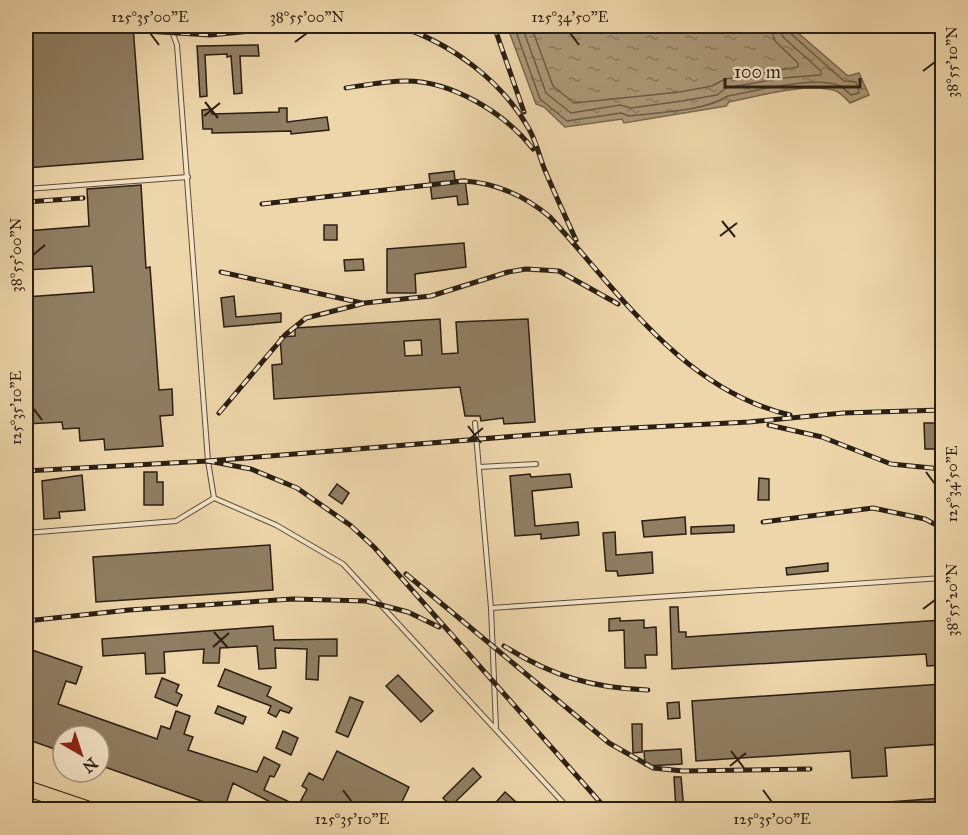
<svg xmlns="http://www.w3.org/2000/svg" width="968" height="835" font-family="'IM FELL Great Primer',serif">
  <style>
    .water { fill: url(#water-ripples); stroke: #77684f; stroke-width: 1.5 }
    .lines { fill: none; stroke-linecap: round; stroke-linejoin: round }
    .shore { stroke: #6a5c46; stroke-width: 1.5 }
    .building { fill: #8f7e62; stroke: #2a1f14; stroke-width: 1.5; fill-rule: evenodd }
    .lane-casing { stroke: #5b4d3a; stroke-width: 6 }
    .highway-casing { stroke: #2a1f14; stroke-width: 17 }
    .lane { stroke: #f3e4c8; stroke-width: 4 }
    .highway { stroke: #edd6aa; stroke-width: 15 }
    .rail-casing { stroke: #2a1f14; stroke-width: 5 }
    .rail { stroke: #f3e4c8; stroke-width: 3; stroke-dasharray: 9; stroke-linecap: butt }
    .ticks { fill: none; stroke: #2a1f14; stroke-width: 2 }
    .neatline { fill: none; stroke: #2a1f14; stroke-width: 2 }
    .ticks-label { font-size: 15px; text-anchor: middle; fill: #2a1f14 }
  </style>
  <defs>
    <pattern id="water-ripples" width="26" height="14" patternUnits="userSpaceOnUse" patternTransform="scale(1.5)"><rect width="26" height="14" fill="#ab9877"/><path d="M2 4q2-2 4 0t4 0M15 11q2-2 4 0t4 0" fill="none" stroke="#8b7b60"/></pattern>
  </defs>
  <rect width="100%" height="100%" fill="#edd6aa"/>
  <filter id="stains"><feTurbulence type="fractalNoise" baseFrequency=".00333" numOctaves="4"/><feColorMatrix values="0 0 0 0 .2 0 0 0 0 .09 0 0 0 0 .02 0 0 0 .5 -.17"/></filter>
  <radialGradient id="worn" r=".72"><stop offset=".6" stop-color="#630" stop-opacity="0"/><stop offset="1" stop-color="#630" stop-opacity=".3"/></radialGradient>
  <path class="water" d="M507,26H790L848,76L859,73L869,95L850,103C846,99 841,93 836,91C807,82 759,96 729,102L726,106L624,123L622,119L565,127L544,107L536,104Z"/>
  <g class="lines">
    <g class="shore">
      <path d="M514,26L540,99L567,121L621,113L629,116C660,112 702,112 728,96C754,91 817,75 840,86C844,88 848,92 851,95L859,93L856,82L844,81L789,32L787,26"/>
      <path d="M522,26L546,93L571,113L620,105L631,108L682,101L717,95L726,88L782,78L821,75V71L783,37L779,26"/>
      <path d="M531,26L553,86L574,103L680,92L712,86L725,79L798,67V63L775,41L770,26"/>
    </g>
  </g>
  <g class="building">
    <path d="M26,26H133L143,159L26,168Z"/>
    <path d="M258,45L259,56H240L242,93L234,94L231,56L227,57V54L205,55L207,96L200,97L197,46Z"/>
    <path d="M279,108H287V122L327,117L329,130L291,134V131L212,133V129H203L202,110L211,109L212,114L279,112Z"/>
    <path d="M454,171L455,180L465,179L468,204L458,205L457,196L432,199L429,174Z"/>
    <path d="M141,185L146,268L150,267L159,390L172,389L173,415L160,416L163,446L105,450L104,439L80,441L79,428L63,429L62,422L26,424V297L94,292L92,266L26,270V231L89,226L87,189Z"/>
    <rect x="324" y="225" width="13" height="15"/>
    <path d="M464,243L466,267L415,274L416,293H387V249Z"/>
    <path d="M363,259L364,270L345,271L344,260Z"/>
    <path d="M234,296L236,317L281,313V322L224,327L221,298Z"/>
    <path d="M440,319L442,354L458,353L456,322L528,319L535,422L504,424L503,418L481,421L480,416H465L460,387L274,399L272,365L282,364L280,337L295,336V328ZM421,340L422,355L405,356L404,341Z"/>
    <path d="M924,423H936V449H925Z"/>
    <path d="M144,472H157V482H163V505H144Z"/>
    <path d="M530,474L531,477L570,474L572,487L532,491L535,526L578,522L579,535L541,539V534L515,536L510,476Z"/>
    <path d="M82,475L85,510L59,512L60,518L44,519L42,481Z"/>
    <path d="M759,478L769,479V500H758Z"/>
    <path d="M337,484L349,493L342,504L329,495Z"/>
    <path d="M685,517L686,534L644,537L642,521Z"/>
    <path d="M734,525V532L691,534V527Z"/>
    <path d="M615,532L616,555L652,552L653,573L618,576L617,571H606L603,533Z"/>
    <path d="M270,545L273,590L96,602L93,557Z"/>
    <path d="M828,563V571L787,575L786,568Z"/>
    <path d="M670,607H678L679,632H686V637L942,620V665L927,666L926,654L672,669Z"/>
    <path d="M620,618V621L644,620V628L656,627L657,655H645L646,668H625L624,630L609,631V619Z"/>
    <path d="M273,626L274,640L337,639V656H319L318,680L306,679L307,649L275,648L276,668L259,669L257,646L220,648L219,663H203L204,649L164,652L165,673L146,674L145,653L103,656L102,639Z"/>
    <path d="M29,649L82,667L76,684L66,681L58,704L157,739L161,726L170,729L176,711L190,716L184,734L193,737L188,750L257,772L264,757L280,765L274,777L270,776L264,790L298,806L307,789L302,786L309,773L323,780L337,751L409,787L398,810H286L233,783L224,809L99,765V736H63V752L26,739V660Z"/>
    <path d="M225,669L271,687L267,696L292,708L289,713L280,710L276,717L268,713L271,706L218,686Z"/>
    <path d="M398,675L433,711L421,722L386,686Z"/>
    <path d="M162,678L179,685L176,692L182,695L177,706L155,697Z"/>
    <path d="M942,684V744L885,748L887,776L852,778L850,751L696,761L692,701Z"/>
    <path d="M350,697L363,702L348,737L336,732Z"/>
    <path d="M679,702L680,718L668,719L667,703Z"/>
    <path d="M218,706L246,717L243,724L215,713Z"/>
    <path d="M632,724H642V752L633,753Z"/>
    <path d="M283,731L298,738L291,755L276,748Z"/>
    <path d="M681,749L682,764L645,766L644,751Z"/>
    <path d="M473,768L481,777L451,806L443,798Z"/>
    <path d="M674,777H681L684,810H676Z"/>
    <path d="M505,792L525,810H489Z"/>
    <path d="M942,798V810H862V804Z"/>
  </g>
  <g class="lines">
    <defs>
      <g id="lane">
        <path d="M170,26L177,45L208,461L214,498L276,525L343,564L570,810"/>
        <path d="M26,189L188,177"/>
        <path d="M475,423L491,608"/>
        <path d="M479,467L536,464"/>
        <path d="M26,533L176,521L214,498"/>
        <path d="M496,727L491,608L942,578"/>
      </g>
      <path id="highway" d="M26,788L91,810"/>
    </defs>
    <use href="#lane" class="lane-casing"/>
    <use href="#highway" class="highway-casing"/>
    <use href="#lane" class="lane"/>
    <use href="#highway" class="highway"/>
    <defs>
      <g id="rail">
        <path d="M398,26C451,43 502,81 529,129C536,141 539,155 544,168C554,192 565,216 576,240"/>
        <path d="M494,26L524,112"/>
        <path d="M145,31L210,35L302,26"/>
        <path d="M346,88C366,85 386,81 406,81C452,81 505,113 533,149"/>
        <path d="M26,202L83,198"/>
        <path d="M262,204L464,181C496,183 525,196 550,217C619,292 683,390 790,415"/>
        <path d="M221,272L362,303"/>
        <path d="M219,413L285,335L306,318L365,303L431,296L508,272L526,269L559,271L618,304"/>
        <path d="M769,425L822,437L891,464L942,469"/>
        <path d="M208,461L592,430L749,422L843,413L942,410"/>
        <path d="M26,471L208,461L251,469L297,488L350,525L374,547L607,810"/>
        <path d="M763,522L873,508L925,519L942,528"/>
        <path d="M406,574L609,743L653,768L683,771L810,769"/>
        <path d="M26,621L129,610L293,599L366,601L408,612L439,627"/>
        <path d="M504,646C552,676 592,688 648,690"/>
      </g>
    </defs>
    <use href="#rail" class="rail-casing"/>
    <use href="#rail" class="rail"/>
  </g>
  <path class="ticks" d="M150,33L159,45M570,33L579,45M295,42L307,33M923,71L935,62M205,102L218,118M204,116L220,103M722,221L735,237M720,236L737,223M33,255L45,245M33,408L42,420M468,426L481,443M467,441L483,428M926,472L935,484M923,609L935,600M214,632L228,648M213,647L229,633M731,751L744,768M730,766L746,753M343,790L352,802M763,790L772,802"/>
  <rect width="968" height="835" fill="none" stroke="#edd6aa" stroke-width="66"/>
  <g transform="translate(81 754) rotate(141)"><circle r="28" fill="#f3e4c8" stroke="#a39580" stroke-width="1.5"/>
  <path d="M0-4.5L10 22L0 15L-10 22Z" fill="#8f2418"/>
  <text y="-9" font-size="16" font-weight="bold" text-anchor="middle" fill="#2a1f14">N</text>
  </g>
  <path d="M725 78v9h135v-9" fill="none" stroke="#2a1f14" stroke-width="3"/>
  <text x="734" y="78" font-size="18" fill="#2a1f14" stroke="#f3e4c8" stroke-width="4.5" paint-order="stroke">100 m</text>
  <rect x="33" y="33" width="902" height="769" class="neatline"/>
  <g class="ticks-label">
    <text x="150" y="22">125°35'00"E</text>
    <text x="307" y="22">38°55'00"N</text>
    <text x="570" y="22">125°34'50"E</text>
    <text transform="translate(952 62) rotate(-90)" y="5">38°55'10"N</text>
    <text transform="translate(16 255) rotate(-90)" y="5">38°55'00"N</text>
    <text transform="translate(16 408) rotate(-90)" y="5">125°35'10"E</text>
    <text transform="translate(952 484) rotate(-90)" y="5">125°34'50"E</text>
    <text transform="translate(952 600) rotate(-90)" y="5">38°55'20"N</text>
    <text x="352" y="824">125°35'10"E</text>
    <text x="772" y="824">125°35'00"E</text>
  </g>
  <rect width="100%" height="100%" filter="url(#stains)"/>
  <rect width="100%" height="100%" fill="url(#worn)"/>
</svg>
